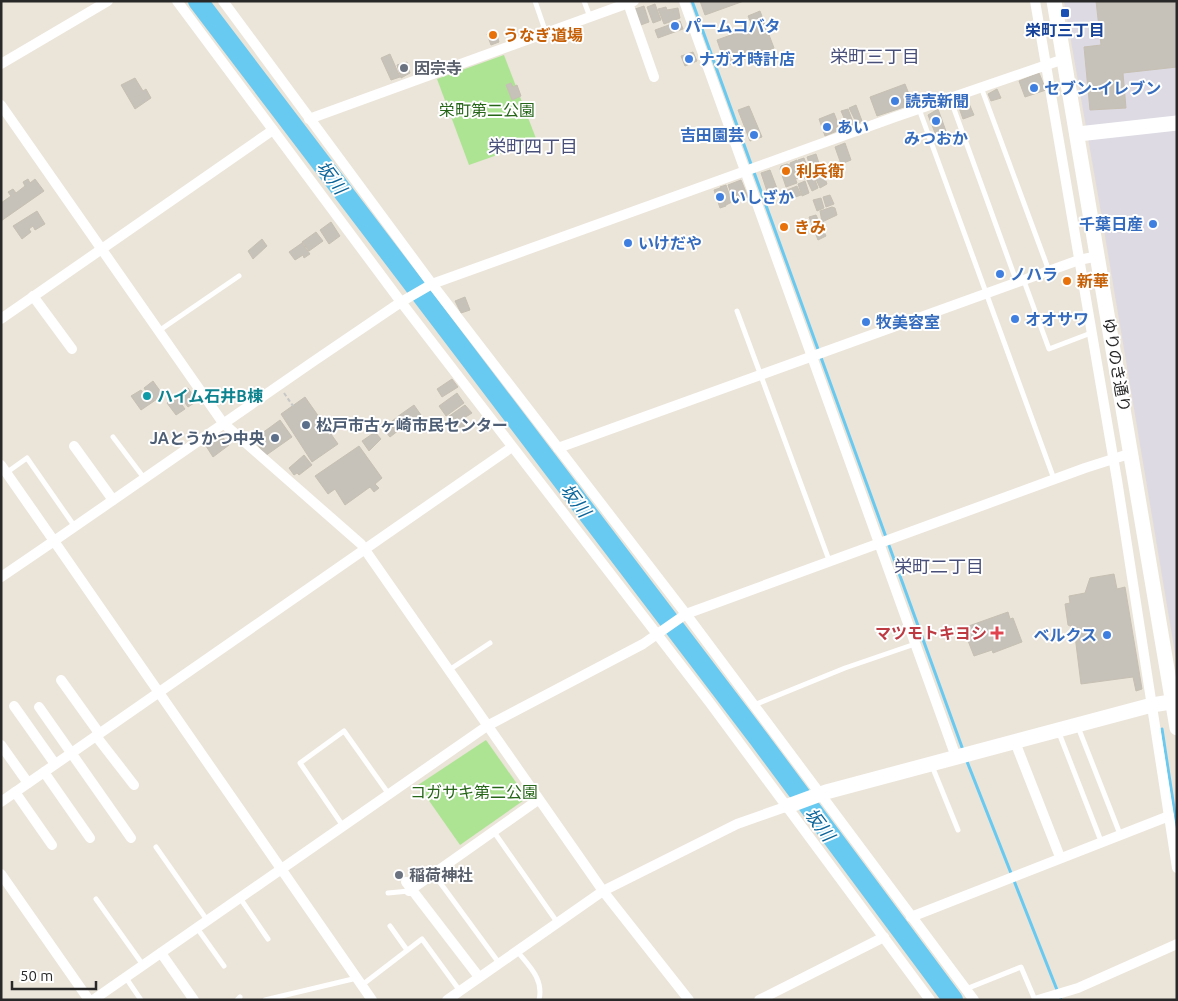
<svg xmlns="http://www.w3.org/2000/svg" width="1178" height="1001" font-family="Ubuntu,'Noto Sans JP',sans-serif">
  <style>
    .industrial { fill: #dddae3 }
    .green { fill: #ade494 }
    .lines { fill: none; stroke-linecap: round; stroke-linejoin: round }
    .stream { stroke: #68c9f1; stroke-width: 3 }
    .river { stroke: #68c9f1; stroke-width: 20 }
    .building { fill: #c6c1b9; stroke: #c6c0b3 }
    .path { stroke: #c7c7c7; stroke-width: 2; stroke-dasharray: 4 2.5; stroke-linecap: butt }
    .lane { stroke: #fff; stroke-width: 5 }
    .street { stroke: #fff; stroke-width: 10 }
    .secondary { stroke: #fff; stroke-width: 15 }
    .transit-dot { fill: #1a4fb4; stroke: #fff; stroke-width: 2 }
    .shop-dot { fill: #3f7fe0; stroke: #fff; stroke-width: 2 }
    .food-dot { fill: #e8710a; stroke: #fff; stroke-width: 2 }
    .worship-dot { fill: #6b7280; stroke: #fff; stroke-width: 2 }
    .culture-dot { fill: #0f9aa8; stroke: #fff; stroke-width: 2 }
    .service-dot { fill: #5c6f8a; stroke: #fff; stroke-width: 2 }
    .health-dot { fill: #e0444e; stroke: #fff; stroke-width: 2 }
    .labels { text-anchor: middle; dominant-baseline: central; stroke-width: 4; stroke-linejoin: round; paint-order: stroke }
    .shop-label { font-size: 16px; font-weight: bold; fill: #366cbe; stroke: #fff; text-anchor: start }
    .transit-label { font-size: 16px; font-weight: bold; fill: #164399; stroke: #fff }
    .food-label { font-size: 16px; font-weight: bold; fill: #c56008; stroke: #fff; text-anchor: start }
    .worship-label { font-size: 16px; font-weight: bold; fill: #5b616d; stroke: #fff; text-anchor: start }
    .park-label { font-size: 16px; fill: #266618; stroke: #fff }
    .street-label { font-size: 16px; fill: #282828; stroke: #fff }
    .culture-label { font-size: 16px; font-weight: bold; fill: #0d838f; stroke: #fff; text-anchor: start }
    .service-label { font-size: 16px; font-weight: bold; fill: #4e5e75; stroke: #fff; text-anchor: start }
    .health-label { font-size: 16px; font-weight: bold; fill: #be3a42; stroke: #fff; text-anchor: end }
    .neighbourhood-label { font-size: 18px; fill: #484f79; stroke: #fff }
    .water-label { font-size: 18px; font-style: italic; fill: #0a659a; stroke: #fff }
  </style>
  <rect width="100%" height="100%" fill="#ebe4d9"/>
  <path class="industrial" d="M1064,1H1177V665L1102,218Z"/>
  <g class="green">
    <path d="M504,55L537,141L469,165L437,79Z"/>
    <path d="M486,740L527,798L460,845L418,785Z"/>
  </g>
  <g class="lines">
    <g class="stream">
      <path d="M692,1L963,750"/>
      <path d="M1162,729L1177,828"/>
      <path d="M966,759L1061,1000"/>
    </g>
    <path class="river" d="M198,1L759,739L953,1000"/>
  </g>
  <g class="building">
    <path d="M700,1H744L705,15Z"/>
    <path d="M1096,1H1177V67L1123,73L1126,108L1090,110L1084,47L1101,45Z"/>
    <path d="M655,4L661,20L653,23L647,7Z"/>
    <path d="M644,6L649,22L638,26L635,9Z"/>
    <path d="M666,7L667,10L678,8L680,18L664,24L658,9Z"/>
    <path d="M760,11L774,48L726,66L717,40L753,27L748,16Z"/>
    <path d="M680,21L683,29L658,38L655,30Z"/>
    <path d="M496,32L499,42L491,45L487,34Z"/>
    <path d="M693,52L697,61L685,66L681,56Z"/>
    <path d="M390,54L400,77L391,80L381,58Z"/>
    <path d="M407,62L410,73L401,78L397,65Z"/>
    <path d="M1039,73L1046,90L1025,97L1019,81Z"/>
    <path d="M135,78L143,91L146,89L151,98L135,109L121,85Z"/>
    <path d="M511,83L513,87L517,85L521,96L512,100L506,85Z"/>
    <path d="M905,84L913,104L877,116L870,97Z"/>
    <path d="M997,89L1001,98L991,101L988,94Z"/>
    <path d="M967,99L974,115L963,119L958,105L960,101Z"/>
    <path d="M856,105L862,121L857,124L849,108Z"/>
    <path d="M749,106L762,137L750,141L738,110Z"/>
    <path d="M848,109L854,125L848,127L841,111Z"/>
    <path d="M938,109L947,134L937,138L928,115Z"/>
    <path d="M834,113L839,126L835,128L837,131L825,136L819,119Z"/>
    <path d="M845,143L851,160L841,164L835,147Z"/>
    <path d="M816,154L822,172L813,175L807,157Z"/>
    <path d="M804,158L811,177L805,179L798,160Z"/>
    <path d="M797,160L802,176L796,179L790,163Z"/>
    <path d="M787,164L790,165L797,183L786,187L780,169L781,166Z"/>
    <path d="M770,170L778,191L768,194L761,173Z"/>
    <path d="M823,173L827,184L820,188L815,177Z"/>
    <path d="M814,177L818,188L812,191L807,180Z"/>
    <path d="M28,179L30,183L35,179L44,191L1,221V203L11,196L8,192L13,189L16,193L25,186L23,182Z"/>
    <path d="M741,180L748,197L734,202L728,185Z"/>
    <path d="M805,181L809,193L802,196L798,184Z"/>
    <path d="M726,185L732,202L726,205L720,187Z"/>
    <path d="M797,186L801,195L790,199L787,190Z"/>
    <path d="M720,188L726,206L720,208L714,190Z"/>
    <path d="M830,195L834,204L826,207L823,197Z"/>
    <path d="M821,198L824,208L817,211L813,200Z"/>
    <path d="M832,207L835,208L837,215L822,222L820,211Z"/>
    <path d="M37,211L45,224L35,230L33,226L29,229L31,232L22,239L13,226Z"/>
    <path d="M816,215L826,236L818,240L809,217Z"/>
    <path d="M331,222L340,236L329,244L320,230Z"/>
    <path d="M316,232L323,241L309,251L302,242Z"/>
    <path d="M262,239L267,246L253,259L248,251Z"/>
    <path d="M302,243L310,254L304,258L303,255L295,260L289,252Z"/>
    <path d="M465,297L470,310L461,313L455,301Z"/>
    <path d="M452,379L458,387L442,397L437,389Z"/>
    <path d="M153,381L163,395L141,410L131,396L141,390L145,395L147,393L144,388Z"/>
    <path d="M188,388L197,401L188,407L185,403L182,405L185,409L176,415L167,403Z"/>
    <path d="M457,393L464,403L446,416L439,406Z"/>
    <path d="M305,397L338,444L312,462L281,414Z"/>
    <path d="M414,405L421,415L405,427L397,417Z"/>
    <path d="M465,405L472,413L464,418L467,421L463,424L465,426L458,431L448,417Z"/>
    <path d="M396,418L403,427L390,437L383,428Z"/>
    <path d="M280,420L292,437L265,456L254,439Z"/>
    <path d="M375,432L381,439L369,451L362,441Z"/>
    <path d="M221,435L229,445L213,457L206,446Z"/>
    <path d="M359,446L382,478L375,484L379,488L374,492L370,487L345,505L335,489L328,494L315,476Z"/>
    <path d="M304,455L312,465L299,475L297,473L294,475L289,468Z"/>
    <path d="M1114,574L1117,589L1125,587L1142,689L1136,691L1133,677L1081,684L1074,628L1068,625L1065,604L1070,603L1069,596L1085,593L1090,578Z"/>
    <path d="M1008,612L1010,619L1013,618L1022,642L993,653L992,650L974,656L963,628Z"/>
  </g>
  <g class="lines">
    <path class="path" d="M284,393L293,406"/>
    <g class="lane">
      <path d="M535,1L546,33"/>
      <path d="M584,1L590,17"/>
      <path d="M981,87L1049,271"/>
      <path d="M950,98L1017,283"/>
      <path d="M919,109L1054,479"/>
      <path d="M1024,281L1049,349L1091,333"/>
      <path d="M737,311L829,560"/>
      <path d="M160,330L239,276"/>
      <path d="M113,437L144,478"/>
      <path d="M6,473L27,458L75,527"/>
      <path d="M449,670L490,643"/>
      <path d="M754,705L845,668L915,644"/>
      <path d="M1078,727L1120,834"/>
      <path d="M1059,733L1101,841"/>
      <path d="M932,766L958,830"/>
      <path d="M343,826L300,763L344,731L388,793"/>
      <path d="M494,832L557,922"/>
      <path d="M156,847L207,920"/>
      <path d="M433,873L499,963"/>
      <path d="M388,893L409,891"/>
      <path d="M240,898L268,939"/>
      <path d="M96,899L143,965"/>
      <path d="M390,926L407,950"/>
      <path d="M197,928L224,966"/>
      <path d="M517,951C529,966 544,979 539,1000"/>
      <path d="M126,978L141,1000"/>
      <path d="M362,985L422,939L460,991"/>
      <path d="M966,989L1021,967L1035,1000"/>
      <path d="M237,1000L240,997"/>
      <path d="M265,1000L357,978"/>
    </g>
    <g class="street">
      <path d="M177,1L401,302L710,703L930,1000"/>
      <path d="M223,1L432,284L686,614L974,1000"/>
      <path d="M684,1L956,757"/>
      <path d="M1035,1L1117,480L1177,868"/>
      <path d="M628,3L654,77"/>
      <path d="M1,64L108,1"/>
      <path d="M1,105L223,423L361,544L603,891L689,1000"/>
      <path d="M309,119L634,1"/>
      <path d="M33,296L72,349"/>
      <path d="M1,319L273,130"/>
      <path d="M74,446L113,500"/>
      <path d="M558,448L1079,260L1098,256"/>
      <path d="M1,465L54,541L314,361L401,302L432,284L895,117L1064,59"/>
      <path d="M1,577L54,541L372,1000"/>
      <path d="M61,680L99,733"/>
      <path d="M14,706L55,764"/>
      <path d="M39,707L131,838"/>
      <path d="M96,736L134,785"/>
      <path d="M1015,742L1060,857"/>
      <path d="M1,745L28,783"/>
      <path d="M44,772L90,838"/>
      <path d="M15,792L52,845"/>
      <path d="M1,802L512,447"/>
      <path d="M1,874L89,1000"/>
      <path d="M406,882L479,977"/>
      <path d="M409,891L538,800"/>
      <path d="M911,917L1169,816"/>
      <path d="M161,953L194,1000"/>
      <path d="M93,1000L487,726L643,644L686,614L1085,468L1132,453"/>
      <path d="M447,1000L603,891L737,824L788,806"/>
      <path d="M759,1000L884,937"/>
      <path d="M1038,1000L1078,988L1177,944"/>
    </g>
    <g class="secondary">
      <path d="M1054,1L1177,728"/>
      <path d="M1078,134L1177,123"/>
      <path d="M788,806L826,792L1152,705L1177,701"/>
    </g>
  </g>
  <rect class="transit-dot" x="1060" y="8" width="10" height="10" rx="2.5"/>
  <g class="shop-dot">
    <circle cx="675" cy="26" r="5"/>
    <circle cx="689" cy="59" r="5"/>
    <circle cx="1034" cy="88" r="5"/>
    <circle cx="895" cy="101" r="5"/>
    <circle cx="936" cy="121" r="5"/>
    <circle cx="827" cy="127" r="5"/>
    <circle cx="754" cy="135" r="5"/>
    <circle cx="720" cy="197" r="5"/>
    <circle cx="1153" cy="224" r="5"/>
    <circle cx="628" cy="243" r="5"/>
    <circle cx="1000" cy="274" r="5"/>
    <circle cx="1015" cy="319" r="5"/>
    <circle cx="866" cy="322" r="5"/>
    <circle cx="1107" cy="635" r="5"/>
  </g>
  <g class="food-dot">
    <circle cx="493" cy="35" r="5"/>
    <circle cx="786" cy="171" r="5"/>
    <circle cx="784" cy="227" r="5"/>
    <circle cx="1067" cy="281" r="5"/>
  </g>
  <g class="worship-dot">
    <circle cx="404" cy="68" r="5"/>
    <circle cx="399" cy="875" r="5"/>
  </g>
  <circle class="culture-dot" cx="147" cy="396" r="5"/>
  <g class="service-dot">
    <circle cx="306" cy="425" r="5"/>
    <circle cx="275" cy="438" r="5"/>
  </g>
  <path class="health-dot" d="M994.5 625.5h5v5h5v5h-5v5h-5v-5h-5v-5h5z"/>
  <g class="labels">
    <g class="shop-label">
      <text x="685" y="26">パームコバタ</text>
      <text x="699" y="59">ナガオ時計店</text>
      <text x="1044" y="88">セブン-イレブン</text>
      <text x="905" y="101">読売新聞</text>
      <text x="837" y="127">あい</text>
      <text x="744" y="135" text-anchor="end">吉田園芸</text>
      <text x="936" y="138" text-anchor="middle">みつおか</text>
      <text x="730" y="197">いしざか</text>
      <text x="1143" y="224" text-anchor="end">千葉日産</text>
      <text x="638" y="243">いけだや</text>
      <text x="1010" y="274">ノハラ</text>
      <text x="1025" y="319">オオサワ</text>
      <text x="876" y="322">牧美容室</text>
      <text x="1097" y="635" text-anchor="end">ベルクス</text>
    </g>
    <g class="transit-label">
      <text x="1065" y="30">栄町三丁目</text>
    </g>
    <g class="food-label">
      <text x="503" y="35">うなぎ道場</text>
      <text x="796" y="171">利兵衛</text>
      <text x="794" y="227">きみ</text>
      <text x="1077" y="281">新華</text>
    </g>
    <g class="worship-label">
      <text x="414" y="68">因宗寺</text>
      <text x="409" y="875">稲荷神社</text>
    </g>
    <g class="park-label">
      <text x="487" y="110">栄町第二公園</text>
      <text x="474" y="792">コガサキ第二公園</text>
    </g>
    <g class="street-label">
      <text transform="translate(1117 365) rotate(80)">ゆりのき通り</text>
    </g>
    <g class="culture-label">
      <text x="157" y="396">ハイム石井B棟</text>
    </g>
    <g class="service-label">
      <text x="316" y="425">松戸市古ヶ崎市民センター</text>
      <text x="265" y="438" text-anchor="end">JAとうかつ中央</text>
    </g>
    <g class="health-label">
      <text x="987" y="633">マツモトキヨシ</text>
    </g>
    <g class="neighbourhood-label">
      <text x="875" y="56">栄町三丁目</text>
      <text x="533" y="146">栄町四丁目</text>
      <text x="939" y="566">栄町二丁目</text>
    </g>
    <g class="water-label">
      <text transform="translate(332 177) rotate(53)">坂川</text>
      <text transform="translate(576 500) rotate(53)">坂川</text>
      <text transform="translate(820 824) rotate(53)">坂川</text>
    </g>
  </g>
  <rect width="1178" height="1001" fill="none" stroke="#282828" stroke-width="5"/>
  <path d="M12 981v8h84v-8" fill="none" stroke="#282828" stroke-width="2.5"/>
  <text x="20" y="981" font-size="15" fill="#282828" stroke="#ffffff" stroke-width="4" paint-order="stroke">50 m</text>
</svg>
